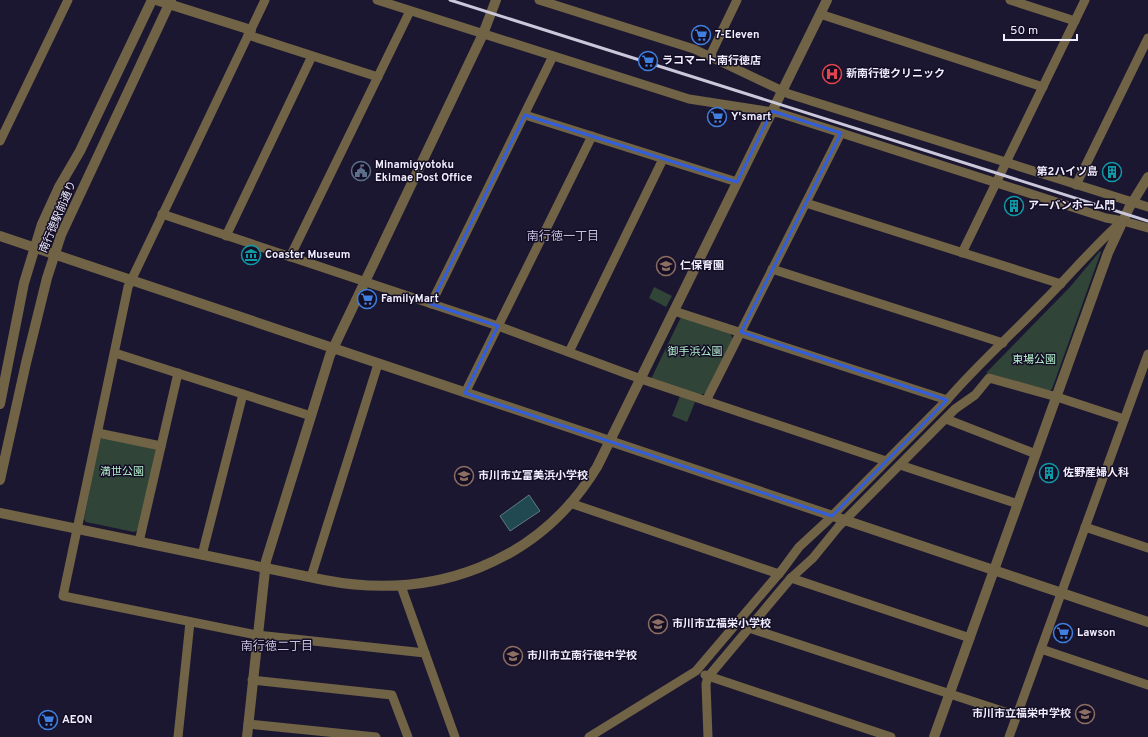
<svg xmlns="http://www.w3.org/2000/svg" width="1148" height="737" font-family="Overpass,'Noto Sans JP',sans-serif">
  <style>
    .green { fill: #304438 }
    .water { fill: #214951; stroke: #5f7a85 }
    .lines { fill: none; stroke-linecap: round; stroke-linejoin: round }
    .minor { stroke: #716345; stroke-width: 9 }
    .tertiary { stroke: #716345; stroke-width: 10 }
    .rail { stroke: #cbc8db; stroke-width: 3 }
    .marked { fill: none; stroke: #325edc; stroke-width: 3; stroke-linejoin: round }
    .labels { text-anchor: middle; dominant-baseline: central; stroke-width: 3; stroke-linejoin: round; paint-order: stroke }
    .poi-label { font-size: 11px; font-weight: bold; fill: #f0edff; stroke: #140e25; text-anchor: start }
    .street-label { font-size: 11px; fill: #f0edff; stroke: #140e25 }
    .park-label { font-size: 11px; fill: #b4efcc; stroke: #140e25 }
    .neighbourhood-label { font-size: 12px; fill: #c6c1e2; stroke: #140e25 }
  </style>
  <rect width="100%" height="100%" fill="#1c1730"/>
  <g class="green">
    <path d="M1100,251L1101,252L1052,389L1049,391L986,373L1070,287Z"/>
    <path d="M654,287L672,296L666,307L649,298Z"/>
    <path d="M681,317L730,333L733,339L706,393L700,395L651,379Z"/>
    <path d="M680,396L695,402L687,422L672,416Z"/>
    <path d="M104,437L155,447L157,451L138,530L134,532L86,522L84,519L100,439Z"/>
  </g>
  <path class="water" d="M529,495L540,511L510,531L500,516Z"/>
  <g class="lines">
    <g class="minor">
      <path d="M265,0L128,287L63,596L257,635L425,653"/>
      <path d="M377,0L689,99L779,113L1106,218L1123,221L1148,228"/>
      <path d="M539,0L694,49L789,94L1148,207"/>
      <path d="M1010,0L1075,21"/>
      <path d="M820,14L1043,87"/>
      <path d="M248,35L378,77"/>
      <path d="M710,56L737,0"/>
      <path d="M525,115L737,182"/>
      <path d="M0,141L68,0"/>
      <path d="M1076,185L1148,38"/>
      <path d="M806,203L1061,284"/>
      <path d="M162,214L498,326L641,379L886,461"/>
      <path d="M226,236L312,56"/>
      <path d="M962,253L1085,0"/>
      <path d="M290,257L410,11"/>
      <path d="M772,269L1003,343"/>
      <path d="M431,304L553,56"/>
      <path d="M674,311L947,400"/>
      <path d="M569,352L663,159"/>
      <path d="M115,353L311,416"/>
      <path d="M465,393L592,136"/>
      <path d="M706,401L841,133"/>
      <path d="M946,419L1036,454"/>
      <path d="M98,433L161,446"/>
      <path d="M900,465L1018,504"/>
      <path d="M570,503L779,574"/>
      <path d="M1085,527L1148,548"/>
      <path d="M139,542L178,373"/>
      <path d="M202,555L243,394"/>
      <path d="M311,577L378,364"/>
      <path d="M791,578L970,638"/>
      <path d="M401,586L455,737"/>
      <path d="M749,628L1017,716"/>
      <path d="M1041,649L1148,685"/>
      <path d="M705,675L891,737"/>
      <path d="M252,680L392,695L408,737"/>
      <path d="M248,724L376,737"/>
      <path d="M178,737L190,622"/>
      <path d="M589,737L696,671L782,570L799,547L826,522L947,400C977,365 1011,335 1043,302C1070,275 1093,247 1122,221"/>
      <path d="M708,737L706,684L708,677L791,578L813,558L839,526L955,409L975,395L989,378L1057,397L1124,419"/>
      <path d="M1009,737L1148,354"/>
    </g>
    <g class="tertiary">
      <path d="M156,0L251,30"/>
      <path d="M0,236L1148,622"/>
      <path d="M0,404L24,283L42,224L59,187L80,151L152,0"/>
      <path d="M0,480L26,363L47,278L61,235L171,0"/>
      <path d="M0,513L324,580C432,601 538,564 597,467L827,0"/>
      <path d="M247,737L266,561L330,355L483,34L496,0"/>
      <path d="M934,737L1108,253L1129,208L1148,177"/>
    </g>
    <path class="rail" d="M450,0L1148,221"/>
  </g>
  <path class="marked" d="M772,111L841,133L741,332L947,400L832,516L465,393L498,326L431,304L525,115L737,182Z"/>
  <defs>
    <symbol id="supermarket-ring" viewBox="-11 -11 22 22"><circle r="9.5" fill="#140e25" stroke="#3f7fe0" stroke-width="1.5"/><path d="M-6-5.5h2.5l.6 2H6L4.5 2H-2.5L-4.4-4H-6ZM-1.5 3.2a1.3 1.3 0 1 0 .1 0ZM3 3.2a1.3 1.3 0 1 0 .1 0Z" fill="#3f7fe0"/></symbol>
    <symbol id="hospital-ring" viewBox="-11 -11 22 22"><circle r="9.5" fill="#140e25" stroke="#e0444e" stroke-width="1.5"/><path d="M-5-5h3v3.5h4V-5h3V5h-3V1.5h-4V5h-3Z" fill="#e0444e"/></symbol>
    <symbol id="civic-ring" viewBox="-11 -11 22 22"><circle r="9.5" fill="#140e25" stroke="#5c6f8a" stroke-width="1.5"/><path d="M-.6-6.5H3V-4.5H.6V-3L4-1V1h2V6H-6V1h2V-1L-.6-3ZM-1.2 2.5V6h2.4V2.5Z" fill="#5c6f8a"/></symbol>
    <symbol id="building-ring" viewBox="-11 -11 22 22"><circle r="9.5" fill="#140e25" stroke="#0f9aa8" stroke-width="1.5"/><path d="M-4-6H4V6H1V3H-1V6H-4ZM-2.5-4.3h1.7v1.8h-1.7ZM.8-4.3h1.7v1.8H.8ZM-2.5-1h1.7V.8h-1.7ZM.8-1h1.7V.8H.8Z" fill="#0f9aa8"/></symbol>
    <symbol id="museum-ring" viewBox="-11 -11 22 22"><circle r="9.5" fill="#140e25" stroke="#0f9aa8" stroke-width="1.5"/><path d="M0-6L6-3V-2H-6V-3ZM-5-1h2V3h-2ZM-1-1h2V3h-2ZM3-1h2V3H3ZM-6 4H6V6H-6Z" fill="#0f9aa8"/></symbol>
    <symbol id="school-ring" viewBox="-11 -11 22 22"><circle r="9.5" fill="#140e25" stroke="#8d6e63" stroke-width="1.5"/><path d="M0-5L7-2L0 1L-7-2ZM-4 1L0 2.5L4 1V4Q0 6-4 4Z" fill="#8d6e63"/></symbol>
  </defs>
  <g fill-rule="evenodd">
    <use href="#supermarket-ring" x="690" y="24" width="22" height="22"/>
    <use href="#supermarket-ring" x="637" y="50" width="22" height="22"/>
    <use href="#hospital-ring" x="821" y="63" width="22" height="22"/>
    <use href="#supermarket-ring" x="706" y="106" width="22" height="22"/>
    <use href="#civic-ring" x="350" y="160" width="22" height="22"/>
    <use href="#building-ring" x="1101" y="161" width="22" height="22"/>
    <use href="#building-ring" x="1003" y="195" width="22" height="22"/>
    <use href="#museum-ring" x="240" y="244" width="22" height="22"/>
    <use href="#school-ring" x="655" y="255" width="22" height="22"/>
    <use href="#supermarket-ring" x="356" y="288" width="22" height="22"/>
    <use href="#building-ring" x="1038" y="462" width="22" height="22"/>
    <use href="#school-ring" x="453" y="465" width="22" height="22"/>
    <use href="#school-ring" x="647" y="613" width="22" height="22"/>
    <use href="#supermarket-ring" x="1052" y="622" width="22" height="22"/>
    <use href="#school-ring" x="502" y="645" width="22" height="22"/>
    <use href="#school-ring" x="1074" y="703" width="22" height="22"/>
    <use href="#supermarket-ring" x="37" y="709" width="22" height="22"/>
  </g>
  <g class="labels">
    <g class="poi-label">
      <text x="715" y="35">7-Eleven</text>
      <text x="662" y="61">ラコマート南行徳店</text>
      <text x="846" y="74">新南行徳クリニック</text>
      <text x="731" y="117">Y'smart</text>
      <text x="375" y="165">Minamigyotoku<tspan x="375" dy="13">Ekimae Post Office</tspan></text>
      <text x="1098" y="172" text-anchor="end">第2ハイツ島</text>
      <text x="1028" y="206">アーバンホーム門</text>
      <text x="265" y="255">Coaster Museum</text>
      <text x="680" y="266">仁保育園</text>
      <text x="381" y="299">FamilyMart</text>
      <text x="1063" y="473">佐野産婦人科</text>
      <text x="478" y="476">市川市立富美浜小学校</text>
      <text x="672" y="624">市川市立福栄小学校</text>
      <text x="1077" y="633">Lawson</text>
      <text x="527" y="656">市川市立南行徳中学校</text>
      <text x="1071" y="714" text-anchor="end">市川市立福栄中学校</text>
      <text x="62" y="720">AEON</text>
    </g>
    <g class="street-label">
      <text transform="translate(58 217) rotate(-67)">南行徳駅前通り</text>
    </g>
    <g class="park-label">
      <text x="695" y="352">御手浜公園</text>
      <text x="1034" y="360">東場公園</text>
      <text x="122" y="472">満世公園</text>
    </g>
    <g class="neighbourhood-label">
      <text x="563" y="237">南行徳一丁目</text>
      <text x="277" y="647">南行徳二丁目</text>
    </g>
  </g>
  <path d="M1004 34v6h73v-6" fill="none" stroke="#f0edff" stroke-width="2"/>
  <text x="1010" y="34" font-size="12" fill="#f0edff" stroke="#140e25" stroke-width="3" paint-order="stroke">50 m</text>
</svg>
